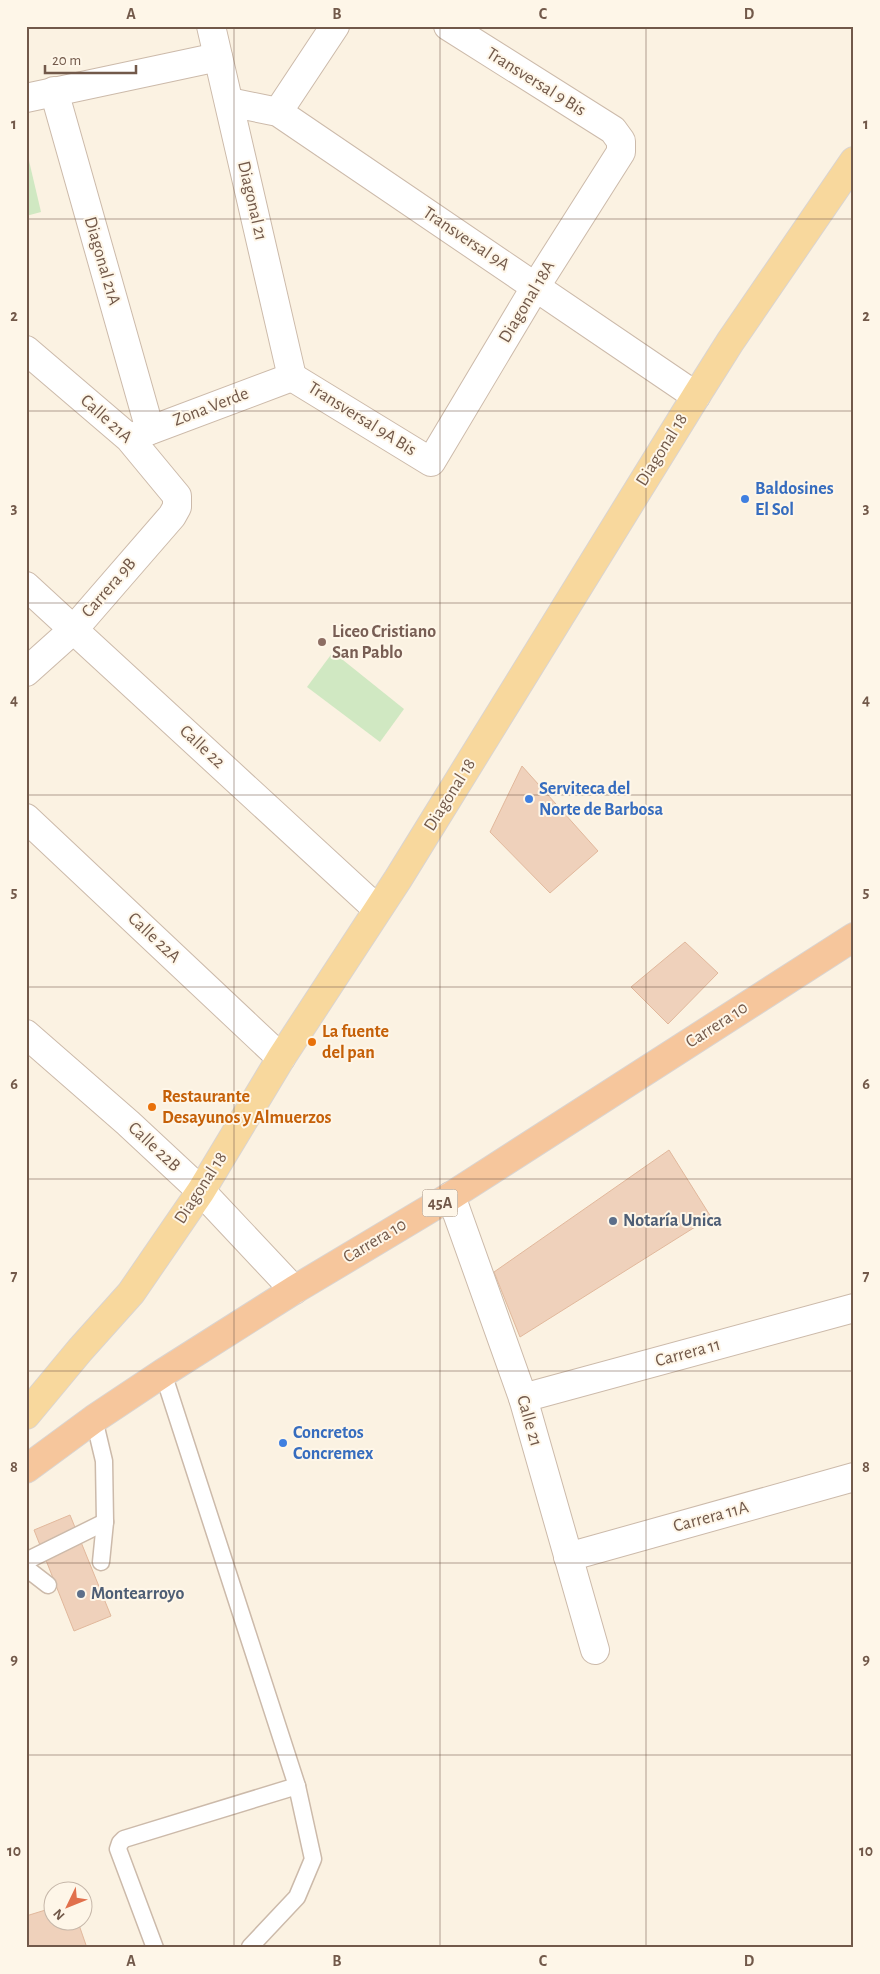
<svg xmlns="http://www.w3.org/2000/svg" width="880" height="1974" font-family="'Alegreya Sans',sans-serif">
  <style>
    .green { fill: #d0e8c2 }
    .building { fill: #efd1bb; stroke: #e1b89c }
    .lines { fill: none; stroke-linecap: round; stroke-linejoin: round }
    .service-casing { stroke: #ccbaaa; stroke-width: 19 }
    .minor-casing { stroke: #ccbaaa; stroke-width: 30 }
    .primary-casing { stroke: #dad4d0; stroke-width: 30 }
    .trunk-casing { stroke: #dad4d0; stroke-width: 30 }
    .service { stroke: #fff; stroke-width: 16 }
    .minor { stroke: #fff; stroke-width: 28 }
    .primary { stroke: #f8d89d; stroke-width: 28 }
    .trunk { stroke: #f6c69c; stroke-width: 28 }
    .grid { fill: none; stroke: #72594a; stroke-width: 1; stroke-opacity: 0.55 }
    .shop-dot { fill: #3f7fe0; stroke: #fef6e8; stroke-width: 2 }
    .education-dot { fill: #8d6e63; stroke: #fef6e8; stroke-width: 2 }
    .food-dot { fill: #e8710a; stroke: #fef6e8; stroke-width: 2 }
    .service-dot { fill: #5c6f8a; stroke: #fef6e8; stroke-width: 2 }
    .labels { text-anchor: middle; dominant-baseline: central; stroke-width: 4; stroke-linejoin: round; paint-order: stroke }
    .shield { fill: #fef6e8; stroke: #9c8879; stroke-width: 1 }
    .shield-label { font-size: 16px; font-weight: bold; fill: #72594a }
    .street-label { font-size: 18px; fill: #72594a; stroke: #fef6e8 }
    .shop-label { font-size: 18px; font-weight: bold; fill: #366cbe; stroke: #fef6e8; text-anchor: start }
    .education-label { font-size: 18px; font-weight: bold; fill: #785e54; stroke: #fef6e8; text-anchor: start }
    .food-label { font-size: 18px; font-weight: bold; fill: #c56008; stroke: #fef6e8; text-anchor: start }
    .service-label { font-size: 18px; font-weight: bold; fill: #4e5e75; stroke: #fef6e8; text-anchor: start }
    .neatline { fill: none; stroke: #72594a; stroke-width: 2 }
    .grid-label { font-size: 16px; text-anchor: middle; font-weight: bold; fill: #72594a }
  </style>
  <rect width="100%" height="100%" fill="#fbf2e2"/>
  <g class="green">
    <path d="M26,148L41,212L26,216Z"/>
    <path d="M333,652L404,709L380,742L307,687Z"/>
  </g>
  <g class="building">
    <path d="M522,766L598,851L550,893L490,832Z"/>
    <path d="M685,942L718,973L668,1024L631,987Z"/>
    <path d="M669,1150L711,1217L520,1337L494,1272Z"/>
    <path d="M70,1515L111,1616L74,1631L34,1530Z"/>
    <path d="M52,1908V1922H78L87,1948H26V1916Z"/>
  </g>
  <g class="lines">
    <defs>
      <g id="service">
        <path d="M163,1373L297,1786L313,1859L297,1897L250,1947"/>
        <path d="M94,1419L104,1461L105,1522L101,1562"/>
        <path d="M26,1561L105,1522"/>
        <path d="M26,1568L48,1585"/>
        <path d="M155,1948L118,1849L120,1843L124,1839L297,1786"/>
      </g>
      <g id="minor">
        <path d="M211,26L292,377"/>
        <path d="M54,91L150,430"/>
        <path d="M26,98L218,57"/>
        <path d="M229,102L278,112L696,396"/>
        <path d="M278,112L335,26"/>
        <path d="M26,350L129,438L177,496V507L172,516L74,629L26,672"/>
        <path d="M292,377L431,462L536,286L621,152V141L613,130L448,26"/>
        <path d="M135,436L292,377"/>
        <path d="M26,586L377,909"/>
        <path d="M26,818L281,1058"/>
        <path d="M26,1034L128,1123L201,1191L294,1290"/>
        <path d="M451,1196L523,1398L595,1650"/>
        <path d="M523,1398L854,1308"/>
        <path d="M568,1557L854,1477"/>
      </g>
      <path id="primary" d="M26,1415L80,1350L131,1293L201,1191L281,1058L398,879L696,396L730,342L854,161"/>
      <path id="trunk" d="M26,1469L94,1419L163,1373L294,1290L451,1196L854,937"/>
    </defs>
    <use href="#service" class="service-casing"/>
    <use href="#minor" class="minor-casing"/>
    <use href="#primary" class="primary-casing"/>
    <use href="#trunk" class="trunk-casing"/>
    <use href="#service" class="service"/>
    <use href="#minor" class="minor"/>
    <use href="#primary" class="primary"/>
    <use href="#trunk" class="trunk"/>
  </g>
  <path class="grid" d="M234,26V1948M440,26V1948M646,26V1948M26,219H854M26,411H854M26,603H854M26,795H854M26,987H854M26,1179H854M26,1371H854M26,1563H854M26,1755H854"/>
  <g class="shop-dot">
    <circle cx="745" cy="499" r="5"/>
    <circle cx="529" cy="799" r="5"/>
    <circle cx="283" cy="1443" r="5"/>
  </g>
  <circle class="education-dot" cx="322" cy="642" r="5"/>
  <g class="food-dot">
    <circle cx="312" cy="1042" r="5"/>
    <circle cx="152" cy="1107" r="5"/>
  </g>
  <g class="service-dot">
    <circle cx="613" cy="1221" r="5"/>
    <circle cx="81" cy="1594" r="5"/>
  </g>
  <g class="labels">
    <rect class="shield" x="422.5" y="1189.5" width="35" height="27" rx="4"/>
    <g class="shield-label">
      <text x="440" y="1203">45A</text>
    </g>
    <g class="street-label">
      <text transform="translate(536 82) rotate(32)">Transversal 9 Bis</text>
      <text transform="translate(252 201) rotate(77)">Diagonal 21</text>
      <text transform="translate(466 239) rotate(34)">Transversal 9A</text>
      <text transform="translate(102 261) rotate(74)">Diagonal 21A</text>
      <text transform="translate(527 302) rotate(-59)">Diagonal 18A</text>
      <text transform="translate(211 407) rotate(-21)">Zona Verde</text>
      <text transform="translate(106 419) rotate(42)">Calle 21A</text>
      <text transform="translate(362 419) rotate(32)">Transversal 9A Bis</text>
      <text transform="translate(662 450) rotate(-58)">Diagonal 18</text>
      <text transform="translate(109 588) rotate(-49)">Carrera 9B</text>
      <text transform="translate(202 747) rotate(43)">Calle 22</text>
      <text transform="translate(450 795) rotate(-58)">Diagonal 18</text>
      <text transform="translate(154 938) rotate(43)">Calle 22A</text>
      <text transform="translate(717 1025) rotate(-33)">Carrera 10</text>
      <text transform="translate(154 1147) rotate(43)">Calle 22B</text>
      <text transform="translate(201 1188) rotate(-57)">Diagonal 18</text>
      <text transform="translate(375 1241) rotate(-31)">Carrera 10</text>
      <text transform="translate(688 1353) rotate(-15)">Carrera 11</text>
      <text transform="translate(529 1421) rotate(74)">Calle 21</text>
      <text transform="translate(711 1517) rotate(-15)">Carrera 11A</text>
    </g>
    <g class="shop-label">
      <text x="755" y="489">Baldosines<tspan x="755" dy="21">El Sol</tspan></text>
      <text x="539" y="789">Serviteca del<tspan x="539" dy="21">Norte de Barbosa</tspan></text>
      <text x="293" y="1433">Concretos<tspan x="293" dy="21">Concremex</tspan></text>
    </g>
    <g class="education-label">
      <text x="332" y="632">Liceo Cristiano<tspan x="332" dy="21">San Pablo</tspan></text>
    </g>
    <g class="food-label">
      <text x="322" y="1032">La fuente<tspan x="322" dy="21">del pan</tspan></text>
      <text x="162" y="1097">Restaurante<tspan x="162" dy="21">Desayunos y Almuerzos</tspan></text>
    </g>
    <g class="service-label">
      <text x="623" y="1221">Notaría Unica</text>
      <text x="91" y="1594">Montearroyo</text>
    </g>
  </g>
  <rect width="880" height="1974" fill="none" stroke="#fef6e8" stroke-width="55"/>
  <g transform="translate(68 1906) rotate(227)"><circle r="24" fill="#fef6e8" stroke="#c6b7a9"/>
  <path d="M0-4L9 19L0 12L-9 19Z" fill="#e1704c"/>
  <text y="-8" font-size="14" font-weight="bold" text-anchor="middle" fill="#72594a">N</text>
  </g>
  <path d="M45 65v8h91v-8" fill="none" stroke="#72594a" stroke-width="2.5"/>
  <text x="52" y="65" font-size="15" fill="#72594a" stroke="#fef6e8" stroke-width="4" paint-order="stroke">20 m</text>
  <rect x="28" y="28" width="824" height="1918" class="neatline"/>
  <g class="grid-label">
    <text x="131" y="19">A</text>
    <text x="337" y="19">B</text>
    <text x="543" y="19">C</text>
    <text x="749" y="19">D</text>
    <text x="14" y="129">1</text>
    <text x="866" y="129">1</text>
    <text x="14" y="321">2</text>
    <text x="866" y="321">2</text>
    <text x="14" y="513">3</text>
    <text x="866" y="513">3</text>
    <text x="14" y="705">4</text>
    <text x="866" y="705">4</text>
    <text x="14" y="897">5</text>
    <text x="866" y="897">5</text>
    <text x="14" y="1089">6</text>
    <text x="866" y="1089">6</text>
    <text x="14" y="1281">7</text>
    <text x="866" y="1281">7</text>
    <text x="14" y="1472">8</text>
    <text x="866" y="1472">8</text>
    <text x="14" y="1664">9</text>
    <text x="866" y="1664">9</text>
    <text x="14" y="1856">10</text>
    <text x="866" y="1856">10</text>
    <text x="131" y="1966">A</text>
    <text x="337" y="1966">B</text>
    <text x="543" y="1966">C</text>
    <text x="749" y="1966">D</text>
  </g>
</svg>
